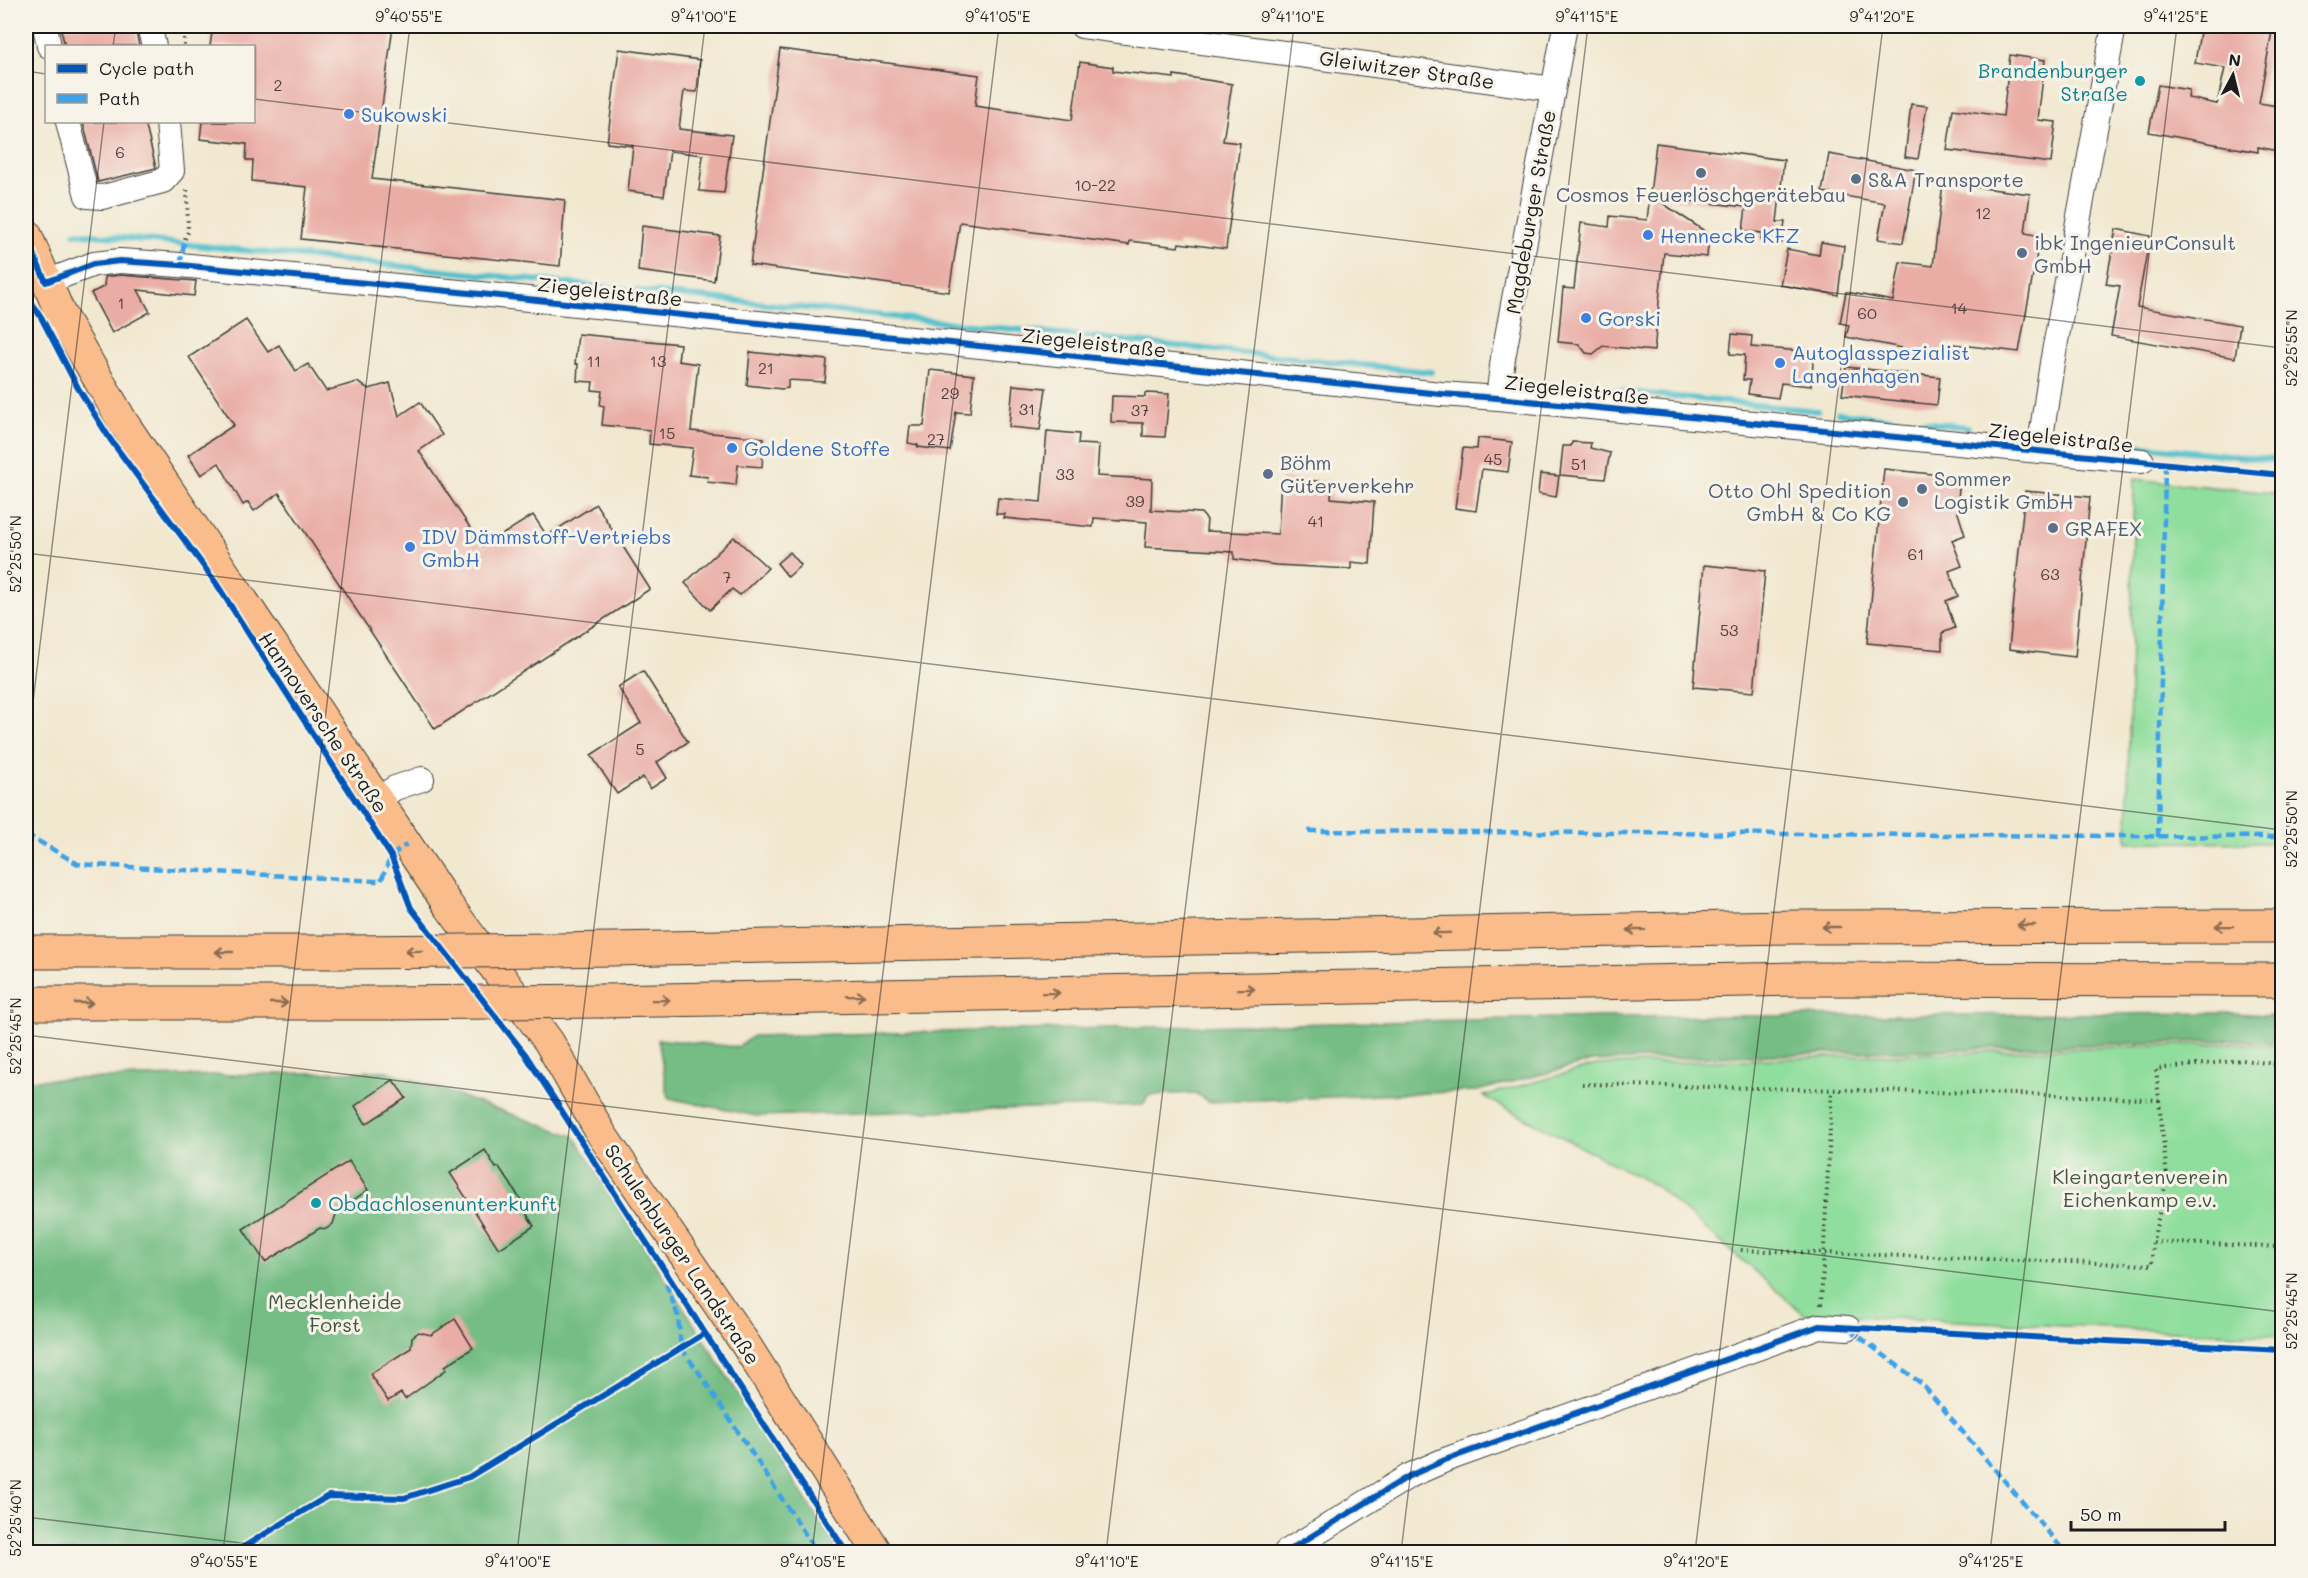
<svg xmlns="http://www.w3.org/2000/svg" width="2308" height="1578" font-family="Mali,sans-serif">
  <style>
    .green { fill: #90de9d; stroke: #567d5c; stroke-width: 1.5 }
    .forest { fill: #74bd84; stroke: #486c50; stroke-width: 1.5 }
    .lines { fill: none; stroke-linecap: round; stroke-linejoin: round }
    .stream { stroke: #53c0cc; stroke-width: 6 }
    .building { fill: #e9ada6 }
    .minor-casing { stroke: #3c3b37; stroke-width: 26 }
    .major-casing { stroke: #3c3b37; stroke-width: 32 }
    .highway-casing { stroke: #3c3b37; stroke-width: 35 }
    .path { stroke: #3c3b37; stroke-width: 4; stroke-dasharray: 1.5 4.5; stroke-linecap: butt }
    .minor { stroke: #fff; stroke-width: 24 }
    .major { stroke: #f9bc8a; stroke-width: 30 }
    .highway { stroke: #f9bc8a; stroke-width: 33 }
    .highway-bridge-casing { stroke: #3c3b37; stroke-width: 35; stroke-linecap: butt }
    .highway-bridge { stroke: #f9bc8a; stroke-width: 33 }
    .quiet { stroke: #3da2ea; stroke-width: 4.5; stroke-dasharray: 9 4.5; stroke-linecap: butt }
    .cycleway-casing { stroke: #f7f3e8; stroke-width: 10 }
    .cycleway { stroke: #0057b8; stroke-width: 6 }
    .oneway { stroke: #8a6c53 }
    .ticks { fill: none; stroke: #1c1c1c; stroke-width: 1.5; stroke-opacity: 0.45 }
    .culture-dot { fill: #0f9aa8; stroke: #f7f3e8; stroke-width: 2 }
    .shop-dot { fill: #3f7fe0; stroke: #f7f3e8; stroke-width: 2 }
    .service-dot { fill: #5c6f8a; stroke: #f7f3e8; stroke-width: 2 }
    .labels { text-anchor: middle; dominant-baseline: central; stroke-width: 6; stroke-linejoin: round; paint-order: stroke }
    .number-label { font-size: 16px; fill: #4f403e }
    .street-label { font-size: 20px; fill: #1c1c1c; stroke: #f7f3e8 }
    .culture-label { font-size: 20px; fill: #0d838f; stroke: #f7f3e8; text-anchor: end }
    .shop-label { font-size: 20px; fill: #366cbe; stroke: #f7f3e8; text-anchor: start }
    .service-label { font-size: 20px; fill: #4e5e75; stroke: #f7f3e8; text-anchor: start }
    .park-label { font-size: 20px; fill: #3f5643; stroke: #f7f3e8 }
    .neatline { fill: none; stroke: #1c1c1c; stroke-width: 2 }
    .ticks-label { font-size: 15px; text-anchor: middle; fill: #1c1c1c }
  </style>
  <rect width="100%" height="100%" fill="#f7f3e8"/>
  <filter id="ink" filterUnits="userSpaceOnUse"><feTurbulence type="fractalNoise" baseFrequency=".0167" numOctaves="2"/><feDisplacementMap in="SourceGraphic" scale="12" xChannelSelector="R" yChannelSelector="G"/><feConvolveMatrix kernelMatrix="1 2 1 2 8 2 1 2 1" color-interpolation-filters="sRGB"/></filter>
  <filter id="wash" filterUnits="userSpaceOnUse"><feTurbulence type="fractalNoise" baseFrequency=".008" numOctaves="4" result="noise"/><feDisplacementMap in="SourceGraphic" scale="24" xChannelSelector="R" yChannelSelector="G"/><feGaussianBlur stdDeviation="1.35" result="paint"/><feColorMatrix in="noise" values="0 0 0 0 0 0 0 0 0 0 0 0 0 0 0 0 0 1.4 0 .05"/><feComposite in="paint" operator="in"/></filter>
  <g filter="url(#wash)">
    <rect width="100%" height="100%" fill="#f1e8d0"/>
    <g class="green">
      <path d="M2134,479L2282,494V843L2127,842Z"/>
      <path d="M2232,1043L2282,1046V1336L1804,1314L1656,1186L1483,1096L1596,1065Z"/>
    </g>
    <g class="forest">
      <path d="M2234,1013L2282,1016V1043L2235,1040L1593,1061L1477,1091L1209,1102L1195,1093L1149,1095L1143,1105L757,1116L668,1098L658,1039L738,1047L753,1036L1603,1017Z"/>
      <path d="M387,1071L574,1136L839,1552H26V1080Z"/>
    </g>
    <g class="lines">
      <g class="stream">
        <path d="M75,233L1431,372"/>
        <path d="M1569,386L1817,411"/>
        <path d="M1838,413L1967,427"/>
        <path d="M2116,443L2282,461"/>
      </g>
    </g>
    <g id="blocks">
      <g class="building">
        <path d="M60,26H135L139,46H65Z"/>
        <path d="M213,26H393L372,179L565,200L560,266L301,239L307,187L252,181L253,160H246L247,144L200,139L202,122H254V46H210Z"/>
        <path d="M2201,26H2273L2259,103L2283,107V152L2258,147V152L2149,132L2158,85L2189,90L2188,98L2217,104L2225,68L2195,63Z"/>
        <path d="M619,49L700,60L697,92L684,91L679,129L732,135L724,193L699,191L703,155L670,151L664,196L628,191L633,146L607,143Z"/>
        <path d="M780,49L979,75L975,106L1072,120L1080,62L1113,67V71L1174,78V75L1232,84L1223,141L1240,143L1226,249L1179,243L1178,247L1130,241L1129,245L960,222L949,292L750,265Z"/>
        <path d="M2010,55L2045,60L2038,120L2056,122L2051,163L1947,150L1953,109L2003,116Z"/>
        <path d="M1911,104L1927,106L1918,159L1905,157Z"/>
        <path d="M83,122H145L156,168L98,182Z"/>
        <path d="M1656,143L1784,160L1777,222H1785L1782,243L1761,240L1762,233L1743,231L1746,207L1653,197L1709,234L1707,257L1664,253L1654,351L1603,346L1593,354L1586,353L1579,344L1558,342L1563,288L1574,289L1581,223L1609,227L1610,216L1647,220Z"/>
        <path d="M1829,154L1916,170L1903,243L1878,239L1885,203L1822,192Z"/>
        <path d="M1943,183L2030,194L2025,233L2040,236L2019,352L1945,343L1943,356L1846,337L1849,325L1840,323L1846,292L1893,301L1900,262L1933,266Z"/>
        <path d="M642,226L720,236L714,281L638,271Z"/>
        <path d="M2116,229L2150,236L2137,307L2240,325L2235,358L2111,336L2120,286L2106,284Z"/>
        <path d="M1821,242L1844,246L1838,295L1780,285L1787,249L1819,255Z"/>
        <path d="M120,275L196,281L194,296L138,290L150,312L112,333L91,293L105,286H104L105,277Z"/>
        <path d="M246,320L268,352L279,345L296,371L308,364L326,391L357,382L369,389L390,383L399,416L420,402L442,435L419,451L483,547L533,515L547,536L596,504L650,589L435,729L279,493L254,511L248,502L243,505L219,463L201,475L188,455L234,425L189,357Z"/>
        <path d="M578,334L680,344L678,361L698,364L691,431L764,438L762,467L738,465L736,485L707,482L708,477L689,475L693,448L649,444L650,430L602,425L604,406L600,405L602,391L592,390L593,382L577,381L578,364H575Z"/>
        <path d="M1732,334L1752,336L1751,347L1814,352L1811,386L1781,383L1778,398L1748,394L1750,380H1743L1745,355L1730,354Z"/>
        <path d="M750,352L827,360L825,382L788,380V388L782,389L747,385Z"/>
        <path d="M1846,367L1940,377L1937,405L1842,395Z"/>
        <path d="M930,370L974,375L970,413L956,412L950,451L918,447V445L908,443L910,426H924Z"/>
        <path d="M1013,385L1046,388L1040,430L1009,427Z"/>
        <path d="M1145,393L1169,394L1165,437L1143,436V423L1111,422L1112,396L1145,397Z"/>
        <path d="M1047,431L1079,434L1078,444L1099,445L1097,476L1152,479L1151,510L1201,513L1207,520L1206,531L1278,534L1281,479L1332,482L1331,498L1374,502L1370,564L1351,562V569L1276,565L1234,559V552L1145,547L1147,522L1094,518L1093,527L1004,518L1005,514H996L998,498L1041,502Z"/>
        <path d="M1478,438L1512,442L1508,472L1482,469L1476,511L1455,508L1463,448L1477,449Z"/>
        <path d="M1572,442L1591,443L1590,448L1610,453L1605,479L1560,475L1563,446H1571Z"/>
        <path d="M1884,469L1960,477L1957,510L1965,535L1952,540L1962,566L1949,571L1958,596L1946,601L1955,628L1942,633V650L1867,643Z"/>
        <path d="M1540,474L1559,476L1556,497L1538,494Z"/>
        <path d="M2025,491L2090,497L2075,657L2009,649Z"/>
        <path d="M734,537L768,568L740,595L732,589L710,610L685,583Z"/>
        <path d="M790,552L801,565L788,577L777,563Z"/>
        <path d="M1704,565L1765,571L1754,692L1693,687Z"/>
        <path d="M643,671L688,742L657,762L667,778L650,789L643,777L617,794L591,755L641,723L618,687Z"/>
        <path d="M393,1080L406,1098L366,1124L355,1106Z"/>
        <path d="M485,1150L496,1168L499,1167L510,1183L522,1202L520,1203L534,1226L499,1249L450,1173Z"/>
        <path d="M349,1161L368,1190L337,1211L333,1224L326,1229L320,1228L265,1262L243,1229Z"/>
        <path d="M455,1319L473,1348L445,1366L447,1369L405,1399L401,1393L388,1401L370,1374L411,1348L412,1337L419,1332L431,1335Z"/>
      </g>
    </g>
  </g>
  <g filter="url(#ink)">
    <use href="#blocks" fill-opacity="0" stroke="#3c3b37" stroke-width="1.5"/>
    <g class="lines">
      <defs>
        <g id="minor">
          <path d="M45,26L49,46"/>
          <path d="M149,26L154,46"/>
          <path d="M1082,26L1553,89"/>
          <path d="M68,122L87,196L103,197L163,181L172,171L168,122"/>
          <path d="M46,282L94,264L120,261L180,265L480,294L1441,394L1498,398L2142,461"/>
          <path d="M1498,398L1503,358L1565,26"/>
          <path d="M2039,451L2052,363L2114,26"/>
          <path d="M376,800L395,788L422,779"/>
          <path d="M1286,1552L1409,1476L1445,1460L1819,1326L1848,1328"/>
        </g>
        <path id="major" d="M26,233L60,313L123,422L448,905L549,1042L602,1135L746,1345L877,1552"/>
        <g id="highway">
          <path d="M557,950L1792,927L2282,926"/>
          <path d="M26,952H346"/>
          <path d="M603,1001L1797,979L2282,980"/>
          <path d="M26,1003H392"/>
        </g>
      </defs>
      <use href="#minor" class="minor-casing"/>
      <use href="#major" class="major-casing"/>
      <use href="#highway" class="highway-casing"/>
      <g class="path">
        <path d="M184,26V46"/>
        <path d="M185,239L188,232L187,188"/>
        <path d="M1582,1084L2059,1095L2159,1100L2156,1069L2243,1060L2282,1065"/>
        <path d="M2159,1100L2167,1177L2153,1242L2282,1247"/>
        <path d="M1741,1250L2152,1265L2153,1242"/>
        <path d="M1821,1305L1832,1090"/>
      </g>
      <use href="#minor" class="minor"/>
      <use href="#major" class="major"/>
      <use href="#highway" class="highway"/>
      <defs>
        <g id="highway-bridge">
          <path d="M346,952L557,950"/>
          <path d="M392,1003L603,1001"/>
        </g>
      </defs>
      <use href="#highway-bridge" class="highway-bridge-casing"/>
      <use href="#highway-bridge" class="highway-bridge"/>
      <g class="quiet">
        <path d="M180,265L185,239"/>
        <path d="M1308,831L2282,837"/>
        <path d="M26,834L78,864L375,881H381L391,856L407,844"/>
        <path d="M2158,837L2165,464"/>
        <path d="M666,1283L678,1316L681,1348L698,1371L817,1552"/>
        <path d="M1849,1329L1922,1384L2065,1552"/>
      </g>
      <defs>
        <g id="cycleway">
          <path d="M26,251L31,249L46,282L94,264L120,261L180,265L480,294L1441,394L1498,398L2282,475"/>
          <path d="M26,289L29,299L41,317L78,388L110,439L216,583L391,856L411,908L525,1054L846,1552"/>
          <path d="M235,1552L328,1496L404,1498L469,1477L704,1334"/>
          <path d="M1286,1552L1409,1476L1445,1460L1819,1326L2282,1350"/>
        </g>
      </defs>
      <use href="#cycleway" class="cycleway-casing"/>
      <use href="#cycleway" class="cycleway"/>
    </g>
    <defs><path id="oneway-shaft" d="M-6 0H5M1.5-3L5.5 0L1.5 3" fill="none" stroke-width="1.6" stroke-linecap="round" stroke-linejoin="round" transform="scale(1.5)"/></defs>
    <g class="oneway">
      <use href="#oneway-shaft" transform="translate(2026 925) rotate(180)"/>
      <use href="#oneway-shaft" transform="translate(2224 926) rotate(-179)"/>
      <use href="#oneway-shaft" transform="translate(1831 927) rotate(180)"/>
      <use href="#oneway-shaft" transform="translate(1636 930) rotate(179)"/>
      <use href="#oneway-shaft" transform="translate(1441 933) rotate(179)"/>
      <use href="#oneway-shaft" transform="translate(414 951) rotate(179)"/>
      <use href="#oneway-shaft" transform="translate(224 952) rotate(-180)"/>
      <use href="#oneway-shaft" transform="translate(1246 989) rotate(-1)"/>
      <use href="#oneway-shaft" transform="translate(1051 993) rotate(-1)"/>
      <use href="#oneway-shaft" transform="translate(856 996) rotate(-1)"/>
      <use href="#oneway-shaft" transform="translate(661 1000) rotate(-1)"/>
      <use href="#oneway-shaft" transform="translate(84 1003)"/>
      <use href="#oneway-shaft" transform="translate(279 1003)"/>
    </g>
  </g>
  <path class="ticks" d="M113,46L116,26M26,71L46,74M254,99L2282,348M26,553L2282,830M26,759L104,122M26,1035L2282,1312M26,1517L316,1552M223,1552L410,26M517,1552L705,26M812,1552L999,26M1106,1552L1294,26M1401,1552L1588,26M1695,1552L1883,26M1990,1552L2177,26"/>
  <g class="culture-dot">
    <circle cx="2140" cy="81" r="6"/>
    <circle cx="316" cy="1203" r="6"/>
  </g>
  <g class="shop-dot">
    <circle cx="349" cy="114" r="6"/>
    <circle cx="1648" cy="235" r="6"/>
    <circle cx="1586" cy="318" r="6"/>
    <circle cx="1780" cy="363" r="6"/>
    <circle cx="732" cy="448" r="6"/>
    <circle cx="410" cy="547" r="6"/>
  </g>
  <g class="service-dot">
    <circle cx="1701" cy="173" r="6"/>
    <circle cx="1856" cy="179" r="6"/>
    <circle cx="2022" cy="253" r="6"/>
    <circle cx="1268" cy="474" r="6"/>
    <circle cx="1922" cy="489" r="6"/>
    <circle cx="1903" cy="502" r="6"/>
    <circle cx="2053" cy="528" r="6"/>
  </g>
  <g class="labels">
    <g class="number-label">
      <text x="278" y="84">2</text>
      <text x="120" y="151">6</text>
      <text x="1095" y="184">10-22</text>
      <text x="1983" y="212">12</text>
      <text x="121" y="302">1</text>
      <text x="1959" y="307">14</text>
      <text x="1867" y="312">60</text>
      <text x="594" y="360">11</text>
      <text x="658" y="360">13</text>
      <text x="766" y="367">21</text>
      <text x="950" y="392">29</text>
      <text x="1027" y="408">31</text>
      <text x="1140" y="409">37</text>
      <text x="667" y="432">15</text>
      <text x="936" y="438">27</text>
      <text x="1493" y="458">45</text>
      <text x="1579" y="463">51</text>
      <text x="1065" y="473">33</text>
      <text x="1135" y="500">39</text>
      <text x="1316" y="520">41</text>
      <text x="1916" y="553">61</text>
      <text x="2050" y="573">63</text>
      <text x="727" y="576">7</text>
      <text x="1729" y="629">53</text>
      <text x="640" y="748">5</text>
    </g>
    <g class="street-label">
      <text transform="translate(1407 69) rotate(8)">Gleiwitzer Straße</text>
      <text transform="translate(1530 212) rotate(-80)">Magdeburger Straße</text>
      <text transform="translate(610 291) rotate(6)">Ziegeleistraße</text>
      <text transform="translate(1094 342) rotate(6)">Ziegeleistraße</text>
      <text transform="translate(1577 389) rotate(6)">Ziegeleistraße</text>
      <text transform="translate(2061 437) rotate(6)">Ziegeleistraße</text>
      <text transform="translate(324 722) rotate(56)">Hannoversche Straße</text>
      <text transform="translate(683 1254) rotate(56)">Schulenburger Landstraße</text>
    </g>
    <g class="culture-label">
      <text x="2128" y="70">Brandenburger<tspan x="2128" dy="23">Straße</tspan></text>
      <text x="328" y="1203" text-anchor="start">Obdachlosenunterkunft</text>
    </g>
    <g class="shop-label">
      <text x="361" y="114">Sukowski</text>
      <text x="1660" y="235">Hennecke KFZ</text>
      <text x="1598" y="318">Gorski</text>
      <text x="1792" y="352">Autoglasspezialist<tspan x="1792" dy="23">Langenhagen</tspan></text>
      <text x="744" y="448">Goldene Stoffe</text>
      <text x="422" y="536">IDV Dämmstoff-Vertriebs<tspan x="422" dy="23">GmbH</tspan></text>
    </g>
    <g class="service-label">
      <text x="1868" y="179">S&amp;A Transporte</text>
      <text x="1701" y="194" text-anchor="middle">Cosmos Feuerlöschgerätebau</text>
      <text x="2034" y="242">ibk IngenieurConsult<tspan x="2034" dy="23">GmbH</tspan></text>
      <text x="1280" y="462">Böhm<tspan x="1280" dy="23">Güterverkehr</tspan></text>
      <text x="1934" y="478">Sommer<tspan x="1934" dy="23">Logistik GmbH</tspan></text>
      <text x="1891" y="490" text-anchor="end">Otto Ohl Spedition<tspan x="1891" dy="23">GmbH &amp; Co KG</tspan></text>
      <text x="2065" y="528">GRAFEX</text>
    </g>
    <g class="park-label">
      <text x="2140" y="1176">Kleingartenverein<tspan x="2140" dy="23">Eichenkamp e.v.</tspan></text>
      <text x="335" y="1301">Mecklenheide<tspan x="335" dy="23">Forst</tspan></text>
    </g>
  </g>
  <rect width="2308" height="1578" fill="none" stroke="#f7f3e8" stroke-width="66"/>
  <rect x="45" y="45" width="210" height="78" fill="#f7f3e8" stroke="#9f9d96" stroke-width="1.5"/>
  <rect x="57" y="64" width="30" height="9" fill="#0057b8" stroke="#9f9d96" stroke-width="1.5"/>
  <text x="99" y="75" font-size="18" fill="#1c1c1c">Cycle path</text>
  <rect x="57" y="94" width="30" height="9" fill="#3da2ea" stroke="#9f9d96" stroke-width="1.5"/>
  <text x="99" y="105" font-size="18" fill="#1c1c1c">Path</text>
  <g transform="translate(2233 75) rotate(7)" stroke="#f7f3e8" stroke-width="4.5" paint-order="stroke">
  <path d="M0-4.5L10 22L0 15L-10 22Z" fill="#1c1c1c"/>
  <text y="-9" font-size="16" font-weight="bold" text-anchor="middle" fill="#1c1c1c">N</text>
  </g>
  <path d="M2071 1521v9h154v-9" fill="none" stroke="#1c1c1c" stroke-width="3"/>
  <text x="2080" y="1521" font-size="18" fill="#1c1c1c" stroke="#f7f3e8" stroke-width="4.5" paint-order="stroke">50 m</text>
  <rect x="33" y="33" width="2242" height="1512" class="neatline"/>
  <g class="ticks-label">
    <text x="409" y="22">9°40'55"E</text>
    <text x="704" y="22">9°41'00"E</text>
    <text x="998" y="22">9°41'05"E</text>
    <text x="1293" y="22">9°41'10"E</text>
    <text x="1587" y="22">9°41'15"E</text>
    <text x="1882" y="22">9°41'20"E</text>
    <text x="2176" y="22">9°41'25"E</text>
    <text transform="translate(2292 348) rotate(-90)" y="5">52°25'55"N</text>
    <text transform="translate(16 554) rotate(-90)" y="5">52°25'50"N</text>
    <text transform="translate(2292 829) rotate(-90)" y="5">52°25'50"N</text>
    <text transform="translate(16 1036) rotate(-90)" y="5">52°25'45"N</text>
    <text transform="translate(2292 1311) rotate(-90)" y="5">52°25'45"N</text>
    <text transform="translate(16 1518) rotate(-90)" y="5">52°25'40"N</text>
    <text x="224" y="1567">9°40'55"E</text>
    <text x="518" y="1567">9°41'00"E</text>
    <text x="813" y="1567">9°41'05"E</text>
    <text x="1107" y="1567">9°41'10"E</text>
    <text x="1402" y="1567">9°41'15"E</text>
    <text x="1696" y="1567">9°41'20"E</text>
    <text x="1991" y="1567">9°41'25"E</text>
  </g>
</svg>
